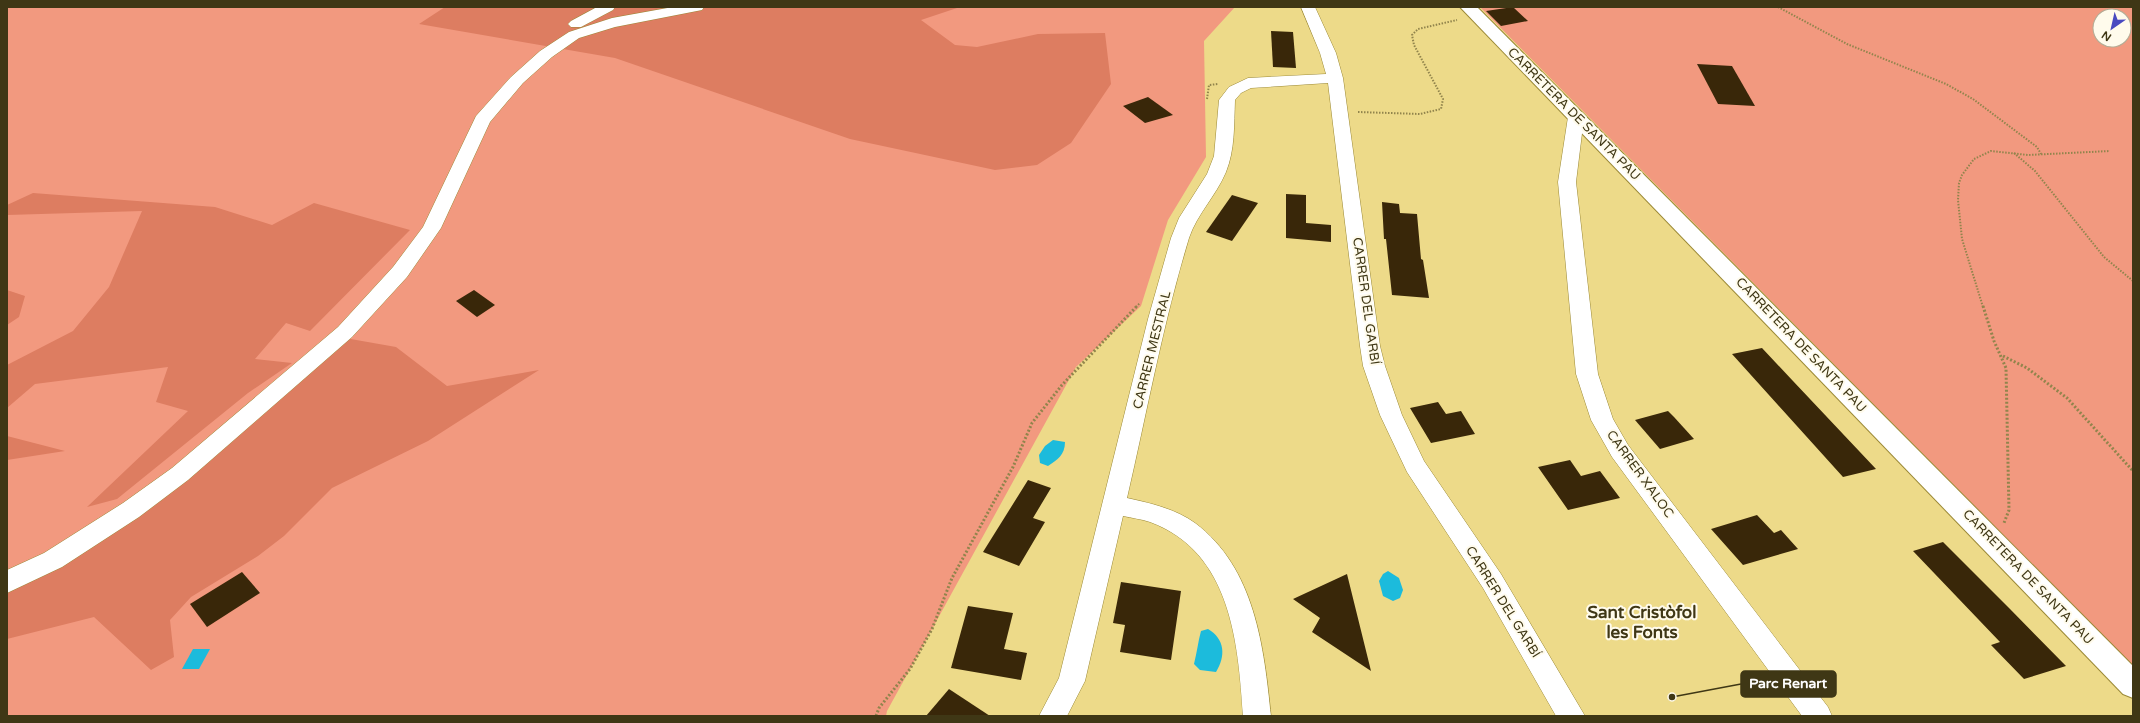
<svg xmlns="http://www.w3.org/2000/svg" width="2140" height="723" font-family="'Varela Round',sans-serif">
  <style>
    .green { fill: #f2997f; fill-rule: evenodd }
    .forest { fill: #dd7d61 }
    .water { fill: #1cbbdc }
    .building { fill: #392709 }
    .lines { fill: none; stroke-linecap: round; stroke-linejoin: round }
    .minor-casing { stroke: #9b8936; stroke-width: 1 }
    .major-casing { stroke: #9b8936; stroke-width: 2 }
    .path-far1 { stroke: #91844c; stroke-width: 2; stroke-dasharray: 1.5 1.5; stroke-linecap: butt }
    .path { stroke: #91844c; stroke-width: 3; stroke-dasharray: 2 2; stroke-linecap: butt }
    .minor { fill: #fff; fill-rule: evenodd }
    .major { fill: #fff; fill-rule: evenodd }
    .labels { text-anchor: middle; dominant-baseline: central; stroke-width: 4; stroke-linejoin: round; paint-order: stroke }
    .street-label { font-size: 13px; fill: #3f3715; stroke: #fffbec }
    .near-neighbourhood-label { font-size: 17px; font-weight: bold; fill: #3f3715; stroke: #fffbec }
    .leader { fill: none; stroke: #3f3715; stroke-width: 1.5 }
    .callout-dot { fill: #3f3715; stroke: #fffbec; stroke-width: 1.5 }
    .callout { fill: #3f3715; stroke: #3f3715; stroke-width: 1.5 }
    .callout-label { font-size: 14px; text-anchor: middle; font-weight: bold; fill: #fff }
  </style>
  <rect width="100%" height="100%" fill="#edda89"/>
  <g class="green">
    <path d="M7,7H1235L1204,41L1206,157L1168,220L1141,306L1076,367L887,711L886,716H7Z"/>
    <path d="M1480,7H2133V666ZM2100,16H2124V40H2100Z"/>
  </g>
  <g class="forest">
    <path d="M445,7H960L921,20L955,45L977,47L1038,34L1105,33L1111,84L1071,143L1037,165L995,170L850,139L615,58L419,24Z"/>
    <path d="M33,193L215,207L272,225L314,203L410,230L310,331L286,323L255,359L292,363L248,393L117,499L87,507L188,411L156,402L168,367L35,384L7,408V365L73,331L109,287L142,211L7,215V205Z"/>
    <path d="M7,290L25,296L19,317L7,325Z"/>
    <path d="M345,338L396,347L447,386L539,370L428,441L332,488L284,536L258,556L191,597L170,620L174,657L151,670L94,617L7,639V587L96,538Z"/>
    <path d="M7,436L65,451L7,460Z"/>
  </g>
  <g class="water">
    <path d="M1053,440L1065,442C1065,455 1057,460 1048,466L1040,463L1039,455L1045,446Z"/>
    <path d="M1388,571L1399,578L1403,590L1400,598L1393,601L1383,596L1379,581L1383,574Z"/>
    <path d="M1208,629C1225,639 1226,656 1216,672L1200,670L1194,664C1197,652 1198,642 1201,631Z"/>
    <path d="M193,649H210L199,669H182Z"/>
  </g>
  <g class="building">
    <path d="M1513,7L1528,21L1501,26L1486,11Z"/>
    <path d="M1271,31L1293,32L1296,68L1273,67Z"/>
    <path d="M1697,64L1732,66L1755,106L1718,104Z"/>
    <path d="M1148,97L1173,115L1145,123L1123,106Z"/>
    <path d="M1286,194L1306,195V223L1331,225V242L1286,238Z"/>
    <path d="M1232,195L1258,203L1232,241L1206,232Z"/>
    <path d="M1382,202L1399,204L1400,213L1417,214L1421,259L1423,260L1429,298L1392,295L1386,239H1384Z"/>
    <path d="M474,290L495,305L477,317L456,301Z"/>
    <path d="M1762,348L1793,381L1876,469L1843,477L1732,354Z"/>
    <path d="M1438,402L1446,414L1461,411L1475,434L1431,443L1410,408Z"/>
    <path d="M1668,411L1674,417L1694,439L1660,449L1635,420Z"/>
    <path d="M1570,460L1581,476L1600,471L1620,498L1568,510L1538,467Z"/>
    <path d="M1028,480L1051,488L1033,518L1045,522L1019,566L983,552Z"/>
    <path d="M1757,515L1774,533L1781,530L1798,549L1743,565L1711,529Z"/>
    <path d="M1943,542L2010,609L2066,666L2024,679L1991,645L2000,642L1913,551Z"/>
    <path d="M242,572L260,593L207,627L190,604Z"/>
    <path d="M1347,574L1371,671L1312,632L1320,618L1293,599Z"/>
    <path d="M1121,582L1181,591L1171,660L1120,652L1125,625L1113,623Z"/>
    <path d="M968,606L1013,613L1004,649L1027,653L1021,680L951,668Z"/>
    <path d="M949,689L990,716H926Z"/>
  </g>
  <g class="lines">
    <defs>
      <g id="minor">
        <path d="M597,7H615L613,10L581,27H571L568,24L571,21Z"/>
        <path d="M673,7H704L702,10L615,27L579,38L552,57L523,83L490,122L441,228L407,277L352,337L188,480L139,517L62,567L7,593V570L44,553L123,503L172,468L338,327L393,267L423,227L476,116L511,77L540,51L569,32L612,18Z"/>
        <path d="M1301,7H1315L1336,53L1343,78L1380,346L1385,366L1402,415L1424,461L1501,574L1585,716H1556L1483,588L1407,472L1380,415L1363,366L1360,346L1328,83L1251,88L1241,93L1235,100C1234,125 1235,150 1226,172C1216,196 1197,214 1189,238C1163,323 1147,412 1127,498C1150,503 1176,509 1195,523C1255,568 1264,647 1271,716H1243C1238,642 1231,552 1150,522C1141,519 1132,518 1123,516L1085,681L1067,716H1039L1059,678L1148,319L1171,238L1179,218L1207,174L1214,156L1219,100L1229,87L1248,78L1326,74L1320,53Z"/>
        <path d="M1576,112L1582,113L1584,117L1576,182L1598,374L1613,419L1628,445L1828,707L1832,716H1802L1612,457L1591,420L1576,374L1558,182L1568,117L1570,113Z"/>
      </g>
      <path id="major" d="M1460,7H1477L2133,666V698L2123,694Z"/>
    </defs>
    <use href="#minor" class="minor-casing"/>
    <use href="#major" class="major-casing"/>
    <g class="path-far1">
      <path d="M1778,7L1847,44L1946,84L1973,99L2037,147L2041,154"/>
      <path d="M1207,99L1209,85L1218,84"/>
      <path d="M1358,112L1420,114L1441,109L1443,99L1414,45L1412,35L1418,29L1457,20"/>
      <path d="M2014,153L2035,171L2104,257L2133,281"/>
      <path d="M1136,307L1140,303"/>
      <path d="M1983,307L1962,239L1958,200L1959,183L1962,175L1974,159L1991,151L2028,155L2110,151"/>
    </g>
    <g class="path">
      <path d="M1983,306L1994,341L2006,368L2009,510L2004,523"/>
      <path d="M2003,356L2027,368L2067,398L2133,471"/>
      <path d="M876,716L879,708L910,669L932,629L952,578L1013,467L1032,423L1062,385L1137,306"/>
    </g>
    <use href="#minor" class="minor"/>
    <use href="#major" class="major"/>
  </g>
  <g class="labels">
    <g class="street-label">
      <text transform="translate(1574 114) rotate(45)">CARRETERA DE SANTA PAU</text>
      <text transform="translate(1366 301) rotate(82)">CARRER DEL GARBÍ</text>
      <text transform="translate(1801 345) rotate(46)">CARRETERA DE SANTA PAU</text>
      <text transform="translate(1152 350) rotate(-76)">CARRER MESTRAL</text>
      <text transform="translate(1640 474) rotate(54)">CARRER XALOC</text>
      <text transform="translate(2028 577) rotate(46)">CARRETERA DE SANTA PAU</text>
      <text transform="translate(1503 602) rotate(58)">CARRER DEL GARBÍ</text>
    </g>
    <g class="near-neighbourhood-label">
      <text x="1642" y="612">Sant Cristòfol<tspan x="1642" dy="20">les Fonts</tspan></text>
    </g>
  </g>
  <path class="leader" d="M1672 697L1741 684"/>
  <circle class="callout-dot" cx="1672" cy="697" r="4"/>
  <rect class="callout" x="1741" y="671" width="95" height="26" rx="4"/>
  <g class="callout-label">
    <text x="1788" y="688">Parc Renart</text>
  </g>
  <rect width="2140" height="723" fill="none" stroke="#3f3715" stroke-width="16"/>
  <g transform="translate(2112 28) rotate(214)"><circle r="19" fill="#fffbec" stroke="#b2ad96"/>
  <path d="M0-3L7 15L0 10L-7 15Z" fill="#494ac0"/>
  <text y="-6" font-size="11" font-weight="bold" text-anchor="middle" fill="#3f3715">N</text>
  </g>
</svg>
